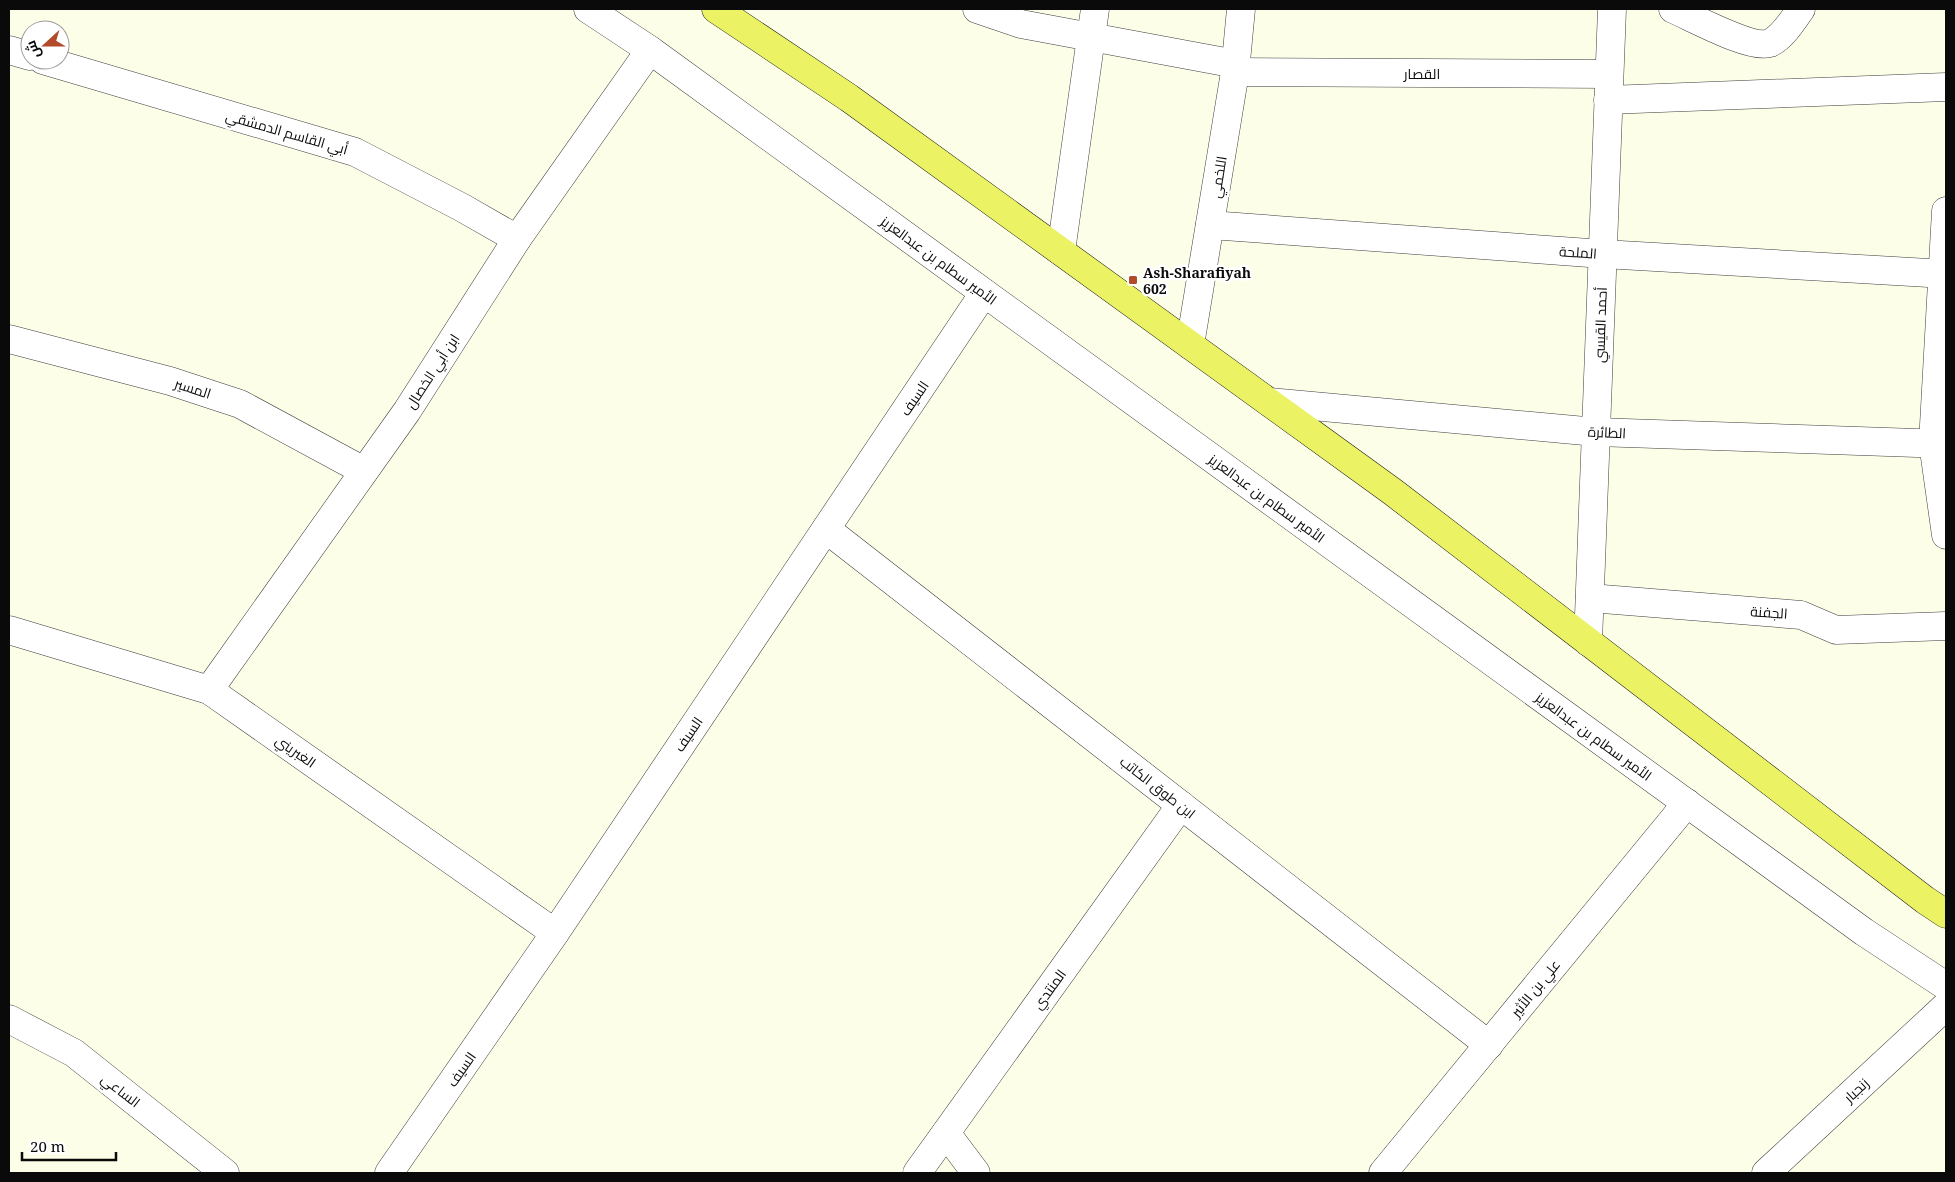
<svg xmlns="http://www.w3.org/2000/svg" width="1955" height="1182" font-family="'Noto Serif',Cairo,serif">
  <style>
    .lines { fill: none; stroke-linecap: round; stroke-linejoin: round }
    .minor-casing { stroke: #3d3d3d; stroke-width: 29 }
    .major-casing { stroke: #1b1b1b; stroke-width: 29 }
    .minor { stroke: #fff; stroke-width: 28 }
    .major { stroke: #ebf263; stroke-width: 28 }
    .poi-dot { fill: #b24b29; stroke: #fff; stroke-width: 2 }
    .labels { text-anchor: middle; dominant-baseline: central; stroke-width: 5; stroke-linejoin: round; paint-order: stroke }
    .street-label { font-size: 14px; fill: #0a0a0a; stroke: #fff }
    .poi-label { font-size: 14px; font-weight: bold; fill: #0a0a0a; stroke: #fff; text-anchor: start }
  </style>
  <rect width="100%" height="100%" fill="#fcfee7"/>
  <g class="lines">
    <defs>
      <g id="minor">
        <path d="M588,9L650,50L1864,932L1946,986"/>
        <path d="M977,9L1021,24L1236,64"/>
        <path d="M1673,9C1692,17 1752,50 1770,43C1783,37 1793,20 1801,9"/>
        <path d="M9,50L30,56"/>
        <path d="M43,60L355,152L461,207L517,239"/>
        <path d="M1235,72L1609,74"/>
        <path d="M1608,100L1946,87"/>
        <path d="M1946,211L1933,443L1946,535"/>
        <path d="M1210,225L1603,254L1946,274"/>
        <path d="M1061,251L1095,9"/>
        <path d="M9,339L170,381L240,404L364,471"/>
        <path d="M1190,345L1235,72L1241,9"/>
        <path d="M1269,402L1596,432L1946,444"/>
        <path d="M826,529L1489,1045"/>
        <path d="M1590,598L1801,615L1836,630L1946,626"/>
        <path d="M9,630L209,690L555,933"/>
        <path d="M1588,642L1612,9"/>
        <path d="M209,690L407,411L517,239L650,50"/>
        <path d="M9,1019L74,1053L225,1173"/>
        <path d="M946,1133L976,1173"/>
        <path d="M389,1173L555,933L984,293"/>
        <path d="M917,1173L1181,805"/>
        <path d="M1383,1173L1687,803"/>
        <path d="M1766,1173L1946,1006"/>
      </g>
      <path id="major" d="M716,9L849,98L1393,492L1925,900L1946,914"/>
    </defs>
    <use href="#minor" class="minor-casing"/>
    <use href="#major" class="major-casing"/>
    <use href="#minor" class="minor"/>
    <use href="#major" class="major"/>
  </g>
  <rect class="poi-dot" x="1128" y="275" width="10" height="10" rx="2.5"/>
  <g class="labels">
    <g class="street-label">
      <text x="1422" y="73">القصار</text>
      <text transform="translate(287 132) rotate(16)">أبي القاسم الدمشقي</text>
      <text transform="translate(1218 177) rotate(-81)">اللخمي</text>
      <text transform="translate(1578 252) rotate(4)">الملحة</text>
      <text transform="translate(939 260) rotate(36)">الأمير سطام بن عبدالعزيز</text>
      <text transform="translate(1600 325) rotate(-88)">أحمد القيسي</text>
      <text transform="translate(432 371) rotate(-57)">ابن أبي الخصال</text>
      <text transform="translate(193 388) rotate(18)">المسير</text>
      <text transform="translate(914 398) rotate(-56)">السيف</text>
      <text transform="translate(1607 432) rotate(3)">الطائرة</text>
      <text transform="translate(1267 498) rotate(36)">الأمير سطام بن عبدالعزيز</text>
      <text transform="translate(1769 612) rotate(4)">الجفنة</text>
      <text transform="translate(688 734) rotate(-56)">السيف</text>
      <text transform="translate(1594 736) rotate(36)">الأمير سطام بن عبدالعزيز</text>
      <text transform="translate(296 751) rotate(35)">الغبريني</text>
      <text transform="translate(1158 787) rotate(38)">ابن طوق الكاتب</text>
      <text transform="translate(1535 988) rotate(-51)">علي بن الأثير</text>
      <text transform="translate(1049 989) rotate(-54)">المنتدي</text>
      <text transform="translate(461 1069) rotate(-55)">السيف</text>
      <text transform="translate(121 1090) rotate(38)">الساعي</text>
      <text transform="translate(1856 1090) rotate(-43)">زنجبار</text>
    </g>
    <g class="poi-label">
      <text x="1143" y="272">Ash-Sharafiyah<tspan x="1143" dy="16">602</tspan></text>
    </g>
  </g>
  <rect width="1955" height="1182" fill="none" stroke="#0a0a0a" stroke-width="20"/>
  <g transform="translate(45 45) rotate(249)"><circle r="24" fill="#ffffff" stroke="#9d9d9d"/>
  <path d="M0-4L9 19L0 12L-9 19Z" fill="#b24b29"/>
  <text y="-8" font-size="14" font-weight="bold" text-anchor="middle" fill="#0a0a0a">ش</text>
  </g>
  <path d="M22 1152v8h94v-8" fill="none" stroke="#0a0a0a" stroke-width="2.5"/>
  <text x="30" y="1152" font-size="15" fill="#0a0a0a" stroke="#ffffff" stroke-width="4" paint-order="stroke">20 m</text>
</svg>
